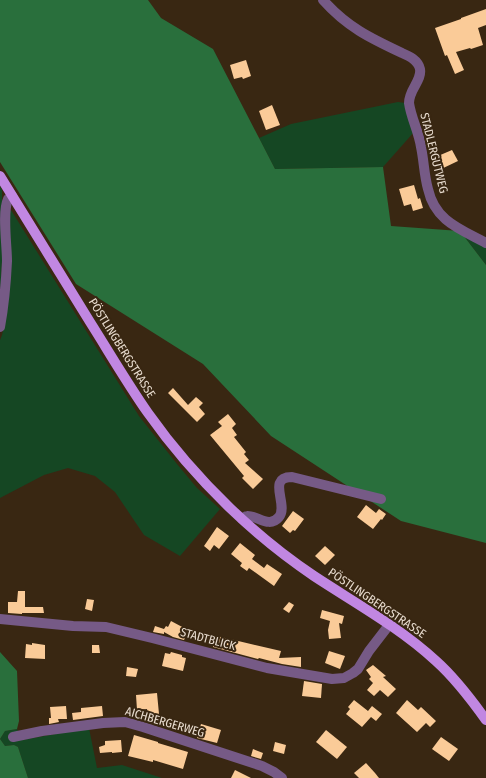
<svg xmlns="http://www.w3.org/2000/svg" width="486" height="778" font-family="'Fira Sans Condensed',sans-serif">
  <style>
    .green { fill: #154723 }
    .forest { fill: #296f3c }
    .building { fill: #facb98 }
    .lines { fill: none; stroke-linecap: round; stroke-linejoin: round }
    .minor { stroke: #765a86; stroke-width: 10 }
    .major { stroke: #c187e2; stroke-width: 10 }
    .labels { text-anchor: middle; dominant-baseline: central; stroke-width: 4; stroke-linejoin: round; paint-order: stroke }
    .street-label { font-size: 12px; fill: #e9ddd0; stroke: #392712 }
  </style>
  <rect width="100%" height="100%" fill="#392712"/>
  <g class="green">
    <path d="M398,102L405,103L414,132L383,167L275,169L259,138L291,124Z"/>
    <path d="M0,186L2,190V219L3,241L0,303Z"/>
    <path d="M11,210L139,416L177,464L197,488L220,509L180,556L144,535L115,492L95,476L68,468L44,475L0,498V340L2,335L5,322L9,212Z"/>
    <path d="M460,231L486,244V265Z"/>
    <path d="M89,728L97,768L122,765L162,778H28L18,747L14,745L5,746L0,739L5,731L17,729L22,740Z"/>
  </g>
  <g class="forest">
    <path d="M0,0H148L161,18L213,49L275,169L383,167L391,226L460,231L486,265V543L401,521L271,436L203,364L76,284L0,162Z"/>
    <path d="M0,652L17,671L19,721L17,729L5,731L0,739Z"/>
    <path d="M0,739L5,746L14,745L18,747L28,778H0Z"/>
  </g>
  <g class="building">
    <path d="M486,9V25L478,28L483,45L471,49L470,48L456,52L464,70L455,74L447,55L445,56L435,28L461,19V18Z"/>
    <path d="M246,60L251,76L243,79L242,77L234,79L230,65Z"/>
    <path d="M272,105L280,125L266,130L259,111Z"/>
    <path d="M452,150L458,161L437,171L431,159Z"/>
    <path d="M414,185L418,199L420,198L423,208L413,211L411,204L404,206L399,189Z"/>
    <path d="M173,388L188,405L196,397L203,403L199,407L205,414L197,422L168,393Z"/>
    <path d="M228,414L236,424L232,428L237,435L234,437L246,452L244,454L249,460L245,463L263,479L253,489L242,478L244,476L210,435L222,426L218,422Z"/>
    <path d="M366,505L376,513L379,509L386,514L382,520L381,519L373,529L357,517Z"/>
    <path d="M293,511L304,519L295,531L293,530L290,533L282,526Z"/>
    <path d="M217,527L229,536L219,549L214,545L210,551L204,546Z"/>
    <path d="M240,543L255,555L252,559L264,568L267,564L282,574L274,586L249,568L247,571L240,566L242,563L231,554Z"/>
    <path d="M325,546L335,555L325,565L315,556Z"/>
    <path d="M18,591H25V607H43L44,613H22V614L8,613V602H17Z"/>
    <path d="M87,599L94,600L92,611L85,609Z"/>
    <path d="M289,602L294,605L289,613L283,609Z"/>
    <path d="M322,610L344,616L342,624L339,623L341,638L329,639L328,630L330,621L320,618Z"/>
    <path d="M171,621L186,629L183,635L186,636L184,640L173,637L164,632V634L153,632L155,626L164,629L166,626L168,627Z"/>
    <path d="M212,635L234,640L281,651L279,658L301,657V667L282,664L259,658L258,659L213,647V645H210Z"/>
    <path d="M32,643L45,645V659L25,658L26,644L32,645Z"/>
    <path d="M92,645H99L100,653H92Z"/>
    <path d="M329,651L345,656L340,669L325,663Z"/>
    <path d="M171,652L182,655V657L186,658L183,671L162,666L165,653L170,654Z"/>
    <path d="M373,665L386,676L383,677L396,689L388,697L380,690L374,696L367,690L373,683L369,679L371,677L366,670Z"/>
    <path d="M127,667L138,669L136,677L126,676Z"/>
    <path d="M304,681L322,684L321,698L302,696Z"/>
    <path d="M157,693L159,714L148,715L147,709L137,710L136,695Z"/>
    <path d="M354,700L368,711L372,706L382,714L376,721L371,717L362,727L346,714L350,709L348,707Z"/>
    <path d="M407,700L418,710L421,707L436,721L430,727L426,723L417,732L396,713Z"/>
    <path d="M66,706L67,719H58L59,722L49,724V718H51L50,707Z"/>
    <path d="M102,706L103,716L73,720L72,713L81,712V708Z"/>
    <path d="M201,724L221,730L217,743L197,738Z"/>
    <path d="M326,730L347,747L337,759L316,742Z"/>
    <path d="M134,735L158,742V743L188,752L183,769L153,760V762L128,756Z"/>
    <path d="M441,737L458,749L449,761L432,749Z"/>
    <path d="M121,740L122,752L112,753V752L100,753L99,747L105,745V741Z"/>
    <path d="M275,742L286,745L284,754L273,751Z"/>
    <path d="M253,749L263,753L261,759L251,756Z"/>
    <path d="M366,763L375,773L379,778H359L354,773Z"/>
    <path d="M235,770L251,778H231Z"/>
  </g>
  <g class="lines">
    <g class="minor">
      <path d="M323,0C347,27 370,38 402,53C409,56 418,60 420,69C422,81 409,89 409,103C411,118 419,132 421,147C424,161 424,175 428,189C435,221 460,229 486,243"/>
      <path d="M0,327C4,305 6,283 7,261C7,245 2,212 8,199L12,196"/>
      <path d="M242,519C244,518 245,516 247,516C257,515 269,529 279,517C289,505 266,477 292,477L381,499"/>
      <path d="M0,619L73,626L106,627L152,638L267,668L332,679L344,678L353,673L358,669L369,651L389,625"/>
      <path d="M13,737L42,731L103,723L125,722L143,727L262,766L274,772L282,778"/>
    </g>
    <path class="major" d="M0,176C30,225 60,273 90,322C109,352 127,383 148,413C172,447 200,479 230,508C256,533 284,556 314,576C355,603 399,627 436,661C455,678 471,699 486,720"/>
  </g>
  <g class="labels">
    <g class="street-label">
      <text transform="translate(434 153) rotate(76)">STADLERGUTWEG</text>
      <text transform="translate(122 348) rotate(58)">PÖSTLINGBERGSTRASSE</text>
      <text transform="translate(377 603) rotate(34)">PÖSTLINGBERGSTRASSE</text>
      <text transform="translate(208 639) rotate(15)">STADTBLICK</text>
      <text transform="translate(165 722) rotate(16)">AICHBERGERWEG</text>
    </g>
  </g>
</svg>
